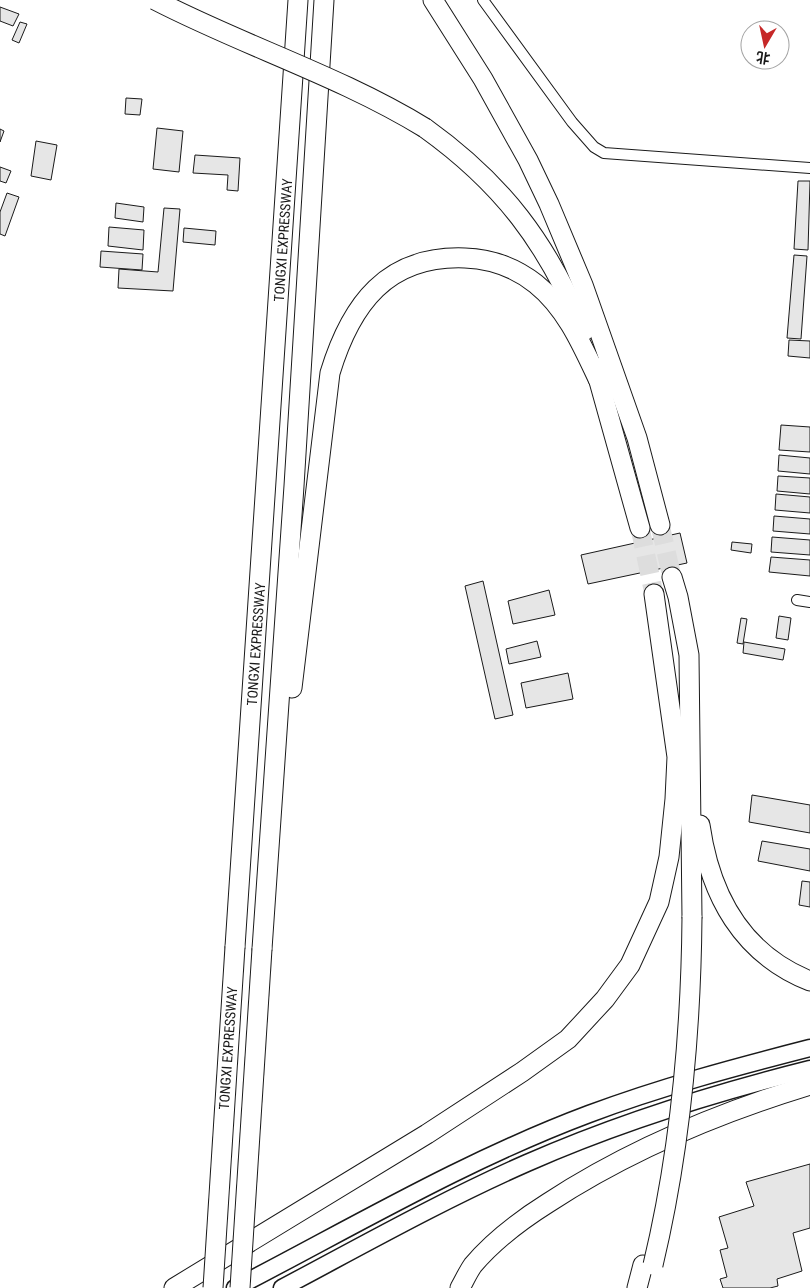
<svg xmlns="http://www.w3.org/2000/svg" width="810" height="1288" font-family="'Roboto Condensed','Noto Sans SC',sans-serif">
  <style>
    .building { fill: #e6e6e6; stroke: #1a1a1a }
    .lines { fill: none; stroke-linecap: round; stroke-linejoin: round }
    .highway-tunnel { stroke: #ddd; stroke-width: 19; stroke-dasharray: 19 9; stroke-linecap: butt }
    .street-casing { stroke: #1a1a1a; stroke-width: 12 }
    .primary-casing { stroke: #1a1a1a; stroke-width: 19 }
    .highway-casing { stroke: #1a1a1a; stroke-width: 21 }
    .street { stroke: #fff; stroke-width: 10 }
    .primary { stroke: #fff; stroke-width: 16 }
    .highway { stroke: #fff; stroke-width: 19 }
    .highway-bridge-casing { stroke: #1a1a1a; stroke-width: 21; stroke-linecap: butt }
    .highway-bridge { stroke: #fff; stroke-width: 19 }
    .labels { text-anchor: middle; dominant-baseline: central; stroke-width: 4; stroke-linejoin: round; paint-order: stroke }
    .street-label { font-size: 14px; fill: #1a1a1a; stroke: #fff }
  </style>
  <rect width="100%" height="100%" fill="#fff"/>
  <g class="building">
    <path d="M0,7L19,14L13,26L0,21Z"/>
    <path d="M20,22L27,24L19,43L12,40Z"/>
    <path d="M126,98L142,99L140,115L125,114Z"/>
    <path d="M157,128L183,131L179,172L153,169Z"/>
    <path d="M0,129L4,131L0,142Z"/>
    <path d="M36,141L57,145L51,180L31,176Z"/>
    <path d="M195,155L240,158L238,191L227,190L228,175L193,173Z"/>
    <path d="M0,167L11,171L6,183L0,181Z"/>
    <path d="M798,181H810L808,250L794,249Z"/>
    <path d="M7,193L19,197L5,236L0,234V212Z"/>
    <path d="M116,203L144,207L143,222L115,218Z"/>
    <path d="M164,208L180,209L173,291L118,288L119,269L158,272Z"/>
    <path d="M109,227L144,230L143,250L108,246Z"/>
    <path d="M184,228L216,231L215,245L183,242Z"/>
    <path d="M101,251L143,254L142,270L100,267Z"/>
    <path d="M794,255L807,256L801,339L787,338Z"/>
    <path d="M789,340L810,341V358L788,356Z"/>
    <path d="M781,425L810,427V452L779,450Z"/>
    <path d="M779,455L810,458V474L778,471Z"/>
    <path d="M778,476L810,478V494L777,491Z"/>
    <path d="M776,494L810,497V513L775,510Z"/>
    <path d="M774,516L810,519V534L773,531Z"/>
    <path d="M680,533L687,563L588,584L581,555Z"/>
    <path d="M772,537L810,540V555L771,552Z"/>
    <path d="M732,542L752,544L751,553L731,550Z"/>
    <path d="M771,557L810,560V576L769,572Z"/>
    <path d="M483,581L513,715L495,719L465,586Z"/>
    <path d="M549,590L555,615L513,624L508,601Z"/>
    <path d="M779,616L791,618L788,640L776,638Z"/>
    <path d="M741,618L747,619L743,644L737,643Z"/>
    <path d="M537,641L541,657L509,664L506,649Z"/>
    <path d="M744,642L785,649L783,660L743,653Z"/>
    <path d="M568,673L573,699L526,708L521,683Z"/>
    <path d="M752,795L810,805V833L749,822Z"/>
    <path d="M762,841L810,849V871L758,861Z"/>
    <path d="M802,881L810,882V907L799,905Z"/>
    <path d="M810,1164V1228L793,1233L802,1271L777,1279L778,1286L770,1288H723L720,1279L727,1277L720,1250L728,1248L719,1217L754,1206L746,1182Z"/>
  </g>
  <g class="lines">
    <g class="highway-tunnel">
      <path d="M660,525L672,577"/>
      <path d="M640,528L654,594"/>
    </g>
    <defs>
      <g id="street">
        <path d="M483,0L572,122L594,147L604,153L810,168"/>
        <path d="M797,600L810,602"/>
      </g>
      <g id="primary">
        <path d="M235,1288C351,1228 466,1160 589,1114C661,1087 736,1067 810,1048"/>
        <path d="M282,1288C363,1245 443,1200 527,1163C618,1123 714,1093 810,1069"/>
      </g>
      <g id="highway">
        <path d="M433,0L483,79L528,160L549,204L583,285L637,438L660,525"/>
        <path d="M425,128C503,184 547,243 584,331"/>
        <path d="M595,367L640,528"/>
        <path d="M672,577L678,597L689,655L692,917"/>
        <path d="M292,688L330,373C351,304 387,255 465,258C491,259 516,268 536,284C566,308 582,345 598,379"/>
        <path d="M700,825C710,895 742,954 810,981"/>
        <path d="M235,947L298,0"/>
        <path d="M262,949L294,486L324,0"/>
        <path d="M174,1288L427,1134L522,1072L568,1039L605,999L630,965L659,902L669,857L675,799L677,757L654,594"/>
        <path d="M460,1288C464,1281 468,1272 473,1265C494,1240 521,1220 548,1203C629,1150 718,1113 810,1085"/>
        <path d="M637,1288L643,1265"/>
      </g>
    </defs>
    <use href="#street" class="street-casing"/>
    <use href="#primary" class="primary-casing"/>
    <use href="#highway" class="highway-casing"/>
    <use href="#street" class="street"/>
    <use href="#primary" class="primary"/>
    <use href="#highway" class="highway"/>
    <defs>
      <g id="highway-bridge">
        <path d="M155,0C244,46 340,76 425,128"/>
        <path d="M653,1265C680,1152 691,1034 692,917"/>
        <path d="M213,1288L235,947"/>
        <path d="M240,1288L262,949"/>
      </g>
    </defs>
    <use href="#highway-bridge" class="highway-bridge-casing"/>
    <use href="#highway-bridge" class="highway-bridge"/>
  </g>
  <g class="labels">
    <g class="street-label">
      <text transform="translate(283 240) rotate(-86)">TONGXI EXPRESSWAY</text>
      <text transform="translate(256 644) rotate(-86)">TONGXI EXPRESSWAY</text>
      <text transform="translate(228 1048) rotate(-86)">TONGXI EXPRESSWAY</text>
    </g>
  </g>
  <g transform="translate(765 45) rotate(189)"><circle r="24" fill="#ffffff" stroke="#a3a3a3"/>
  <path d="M0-4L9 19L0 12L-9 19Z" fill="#c62828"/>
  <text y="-8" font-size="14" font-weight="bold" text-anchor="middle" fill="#1a1a1a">北</text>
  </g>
</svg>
